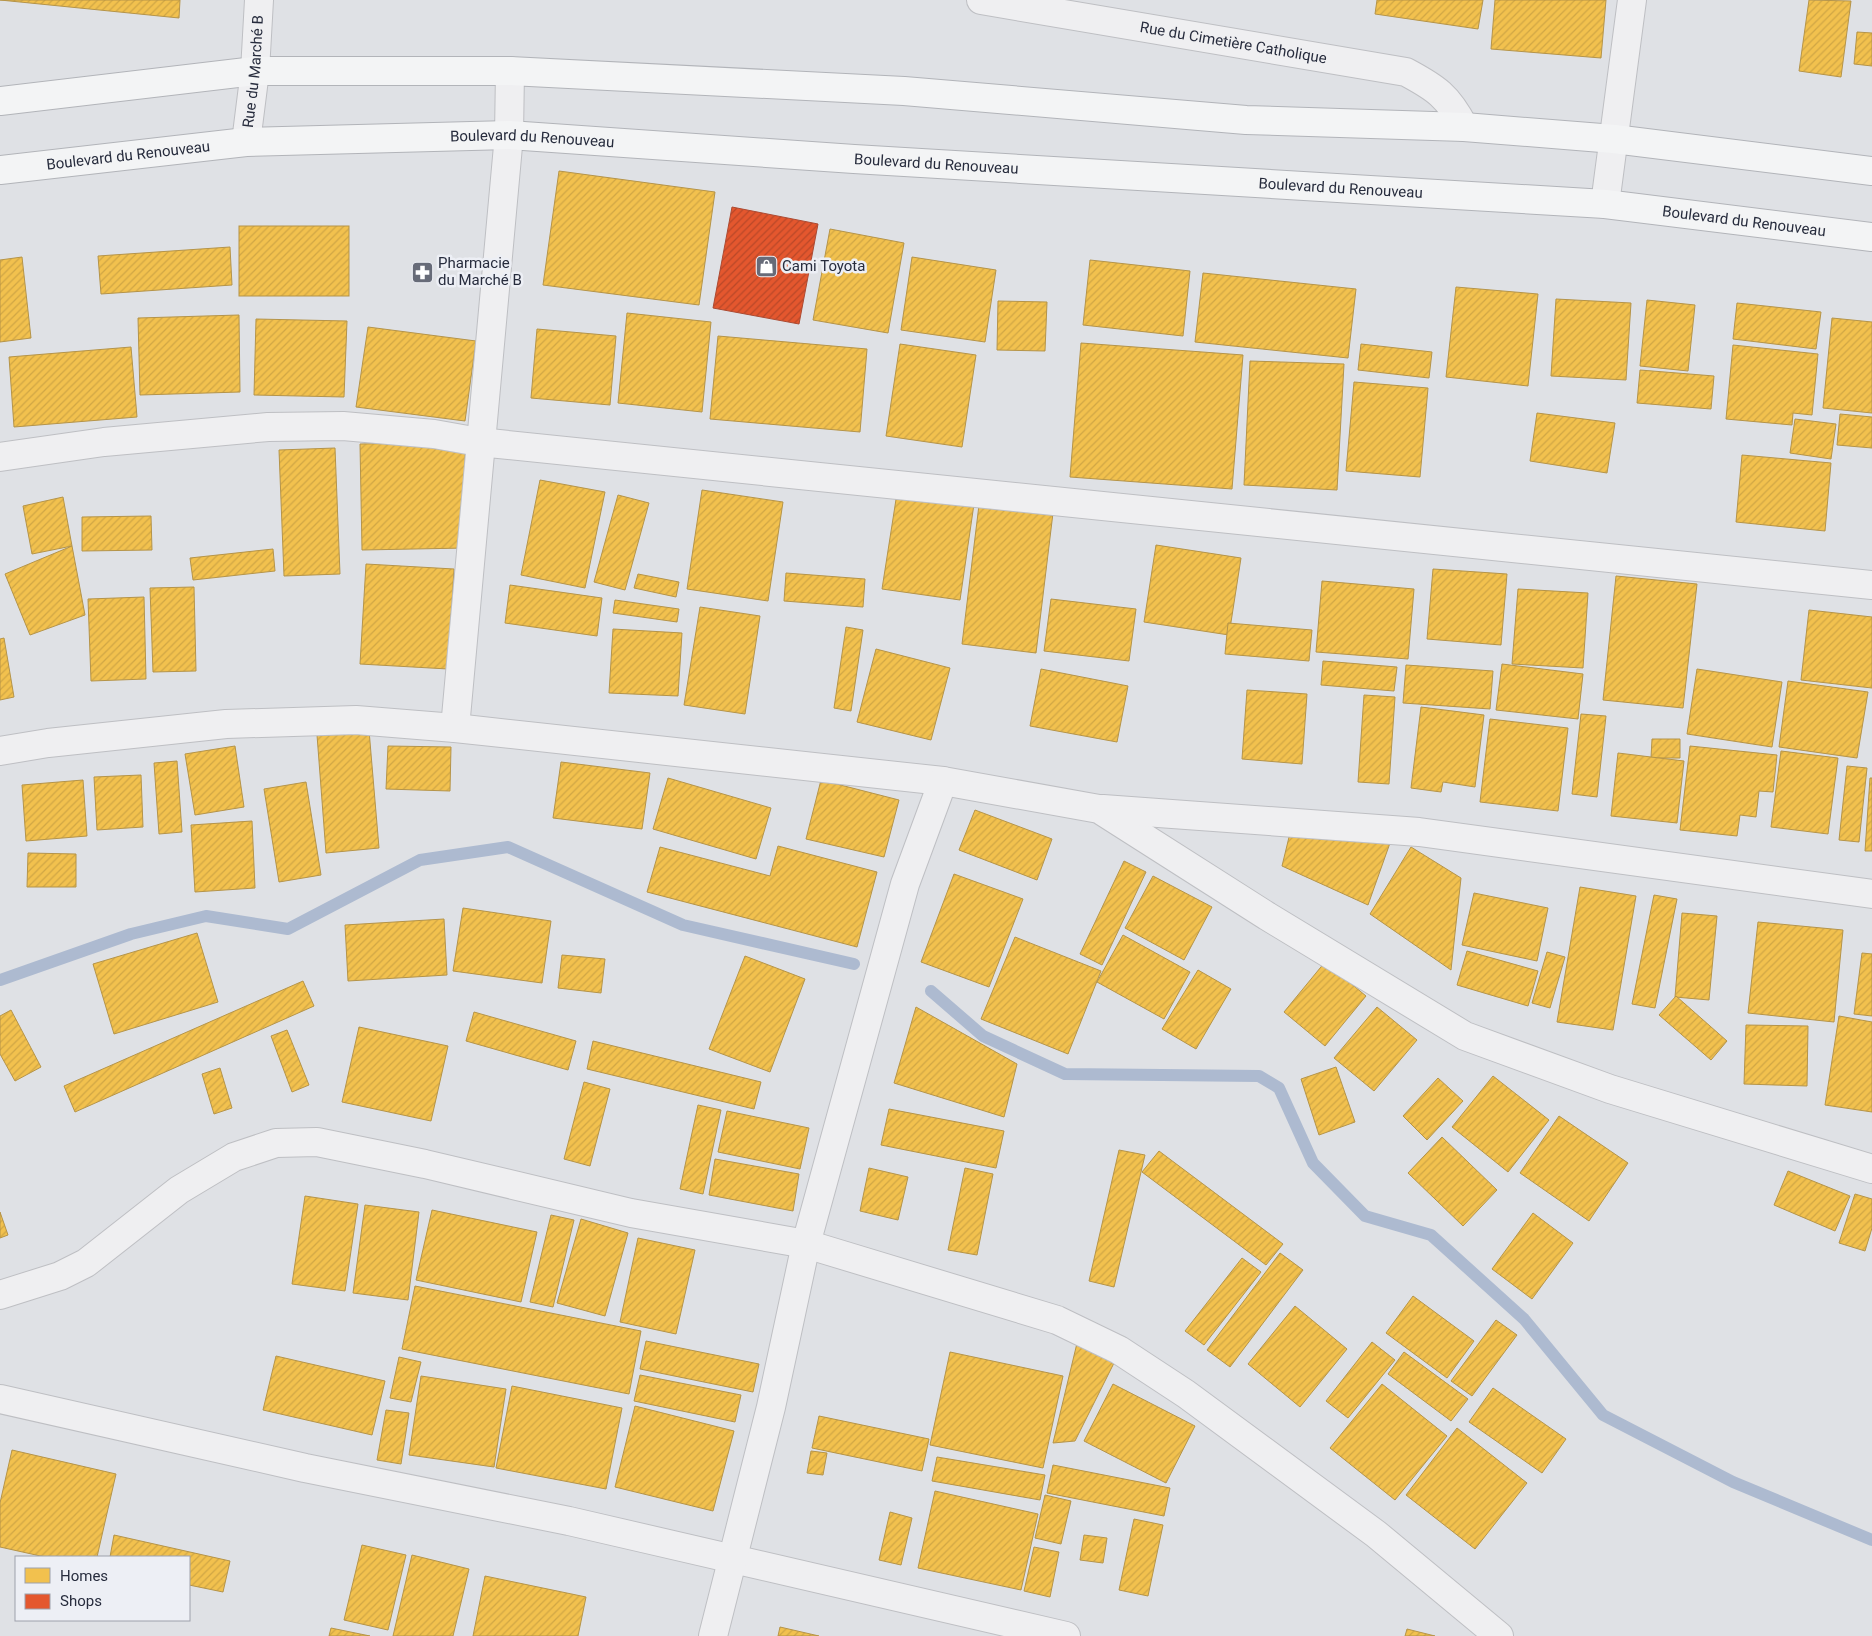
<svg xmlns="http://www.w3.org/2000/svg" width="1872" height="1636" font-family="Roboto,sans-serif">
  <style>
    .homes { fill: url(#homes-hatch); stroke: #b59449 }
    .shops { fill: url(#shops-hatch); stroke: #ab4a32 }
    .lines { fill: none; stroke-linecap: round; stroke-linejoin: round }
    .stream { stroke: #adbad0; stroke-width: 12 }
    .minor-casing { stroke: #bebfc3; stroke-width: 30 }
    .tertiary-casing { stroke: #bebfc3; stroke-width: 30 }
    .trunk-casing { stroke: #b2b4b9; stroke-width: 30 }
    .minor { stroke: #efeff1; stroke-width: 28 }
    .tertiary { stroke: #efeff1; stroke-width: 28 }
    .trunk { stroke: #f3f4f5; stroke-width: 28 }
    .labels { text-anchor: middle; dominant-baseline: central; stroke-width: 5; stroke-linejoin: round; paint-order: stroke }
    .street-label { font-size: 15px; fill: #272c3d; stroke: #edeff5 }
    .poi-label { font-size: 15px; fill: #272c3d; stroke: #edeff5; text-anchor: start }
  </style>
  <defs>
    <pattern id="homes-hatch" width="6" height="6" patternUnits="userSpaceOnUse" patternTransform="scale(1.25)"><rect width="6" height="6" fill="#f2c14e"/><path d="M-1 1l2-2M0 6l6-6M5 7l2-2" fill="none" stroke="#d0a645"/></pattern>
    <pattern id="shops-hatch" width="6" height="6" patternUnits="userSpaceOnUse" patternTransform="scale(1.25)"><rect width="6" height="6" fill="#e4572e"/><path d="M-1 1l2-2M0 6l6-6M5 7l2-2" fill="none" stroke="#b94828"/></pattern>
  </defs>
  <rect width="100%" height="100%" fill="#dfe1e5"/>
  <g class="homes">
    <path d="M0,0H180L179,18Z"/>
    <path d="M1377,0H1483L1478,29L1375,14Z"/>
    <path d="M1495,0H1606L1601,58L1491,49Z"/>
    <path d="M1809,0L1851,1L1841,77L1799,71Z"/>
    <path d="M1857,32L1872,33V66L1854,64Z"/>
    <path d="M559,171L715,192L699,305L543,285Z"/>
    <rect x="239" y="226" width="110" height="70"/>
    <path d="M830,229L904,243L888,333L813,320Z"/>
    <path d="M230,247L232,285L101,294L98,256Z"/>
    <path d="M22,257L31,338L0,342V260Z"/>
    <path d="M912,257L996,270L985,342L901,330Z"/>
    <path d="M1090,260L1190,271L1183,336L1083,325Z"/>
    <path d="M1203,273L1356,289L1348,358L1195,342Z"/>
    <path d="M1456,287L1538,294L1528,386L1446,377Z"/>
    <path d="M1556,299L1631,303L1626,380L1551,376Z"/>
    <path d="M1647,300L1695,305L1688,371L1640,366Z"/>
    <path d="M998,301L1047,302L1045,351L997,350Z"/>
    <path d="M1737,303L1821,312L1816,349L1733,339Z"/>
    <path d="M627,313L711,322L702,412L618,403Z"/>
    <path d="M239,315L240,392L140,395L138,318Z"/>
    <path d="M1832,318L1872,322V413L1823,408Z"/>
    <path d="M256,319L347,321L344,397L254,395Z"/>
    <path d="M368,327L476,341L465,421L356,407Z"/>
    <path d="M537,329L616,336L610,405L531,398Z"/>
    <path d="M718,336L867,349L860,432L710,419Z"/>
    <path d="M1081,343L1243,355L1232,489L1070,477Z"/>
    <path d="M900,344L976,355L962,447L886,436Z"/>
    <path d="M1361,344L1432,352L1429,378L1358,370Z"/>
    <path d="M1733,345L1818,354L1812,415L1793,413L1792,425L1726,419Z"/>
    <path d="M131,347L137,417L14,427L9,357Z"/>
    <path d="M1250,361L1344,364L1337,490L1244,485Z"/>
    <path d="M1640,370L1714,376L1711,409L1637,403Z"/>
    <path d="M1354,382L1428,388L1420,477L1346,471Z"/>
    <path d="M1537,413L1615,423L1607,473L1530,461Z"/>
    <path d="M1840,414L1872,417V448L1837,445Z"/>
    <path d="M1795,419L1836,424L1831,459L1790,453Z"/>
    <path d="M465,442L466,548L362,550L360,444Z"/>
    <path d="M335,448L340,574L284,576L279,450Z"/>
    <path d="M1742,455L1831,463L1825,531L1736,522Z"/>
    <path d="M540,480L605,492L585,588L521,575Z"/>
    <path d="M702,490L783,502L768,601L687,589Z"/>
    <path d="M897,493L974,504L960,600L882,589Z"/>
    <path d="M618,495L649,503L625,590L594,582Z"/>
    <path d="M63,497L72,546L32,554L23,506Z"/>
    <path d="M979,505L1053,513L1036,653L962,644Z"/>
    <path d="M151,516L152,550L82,551V517Z"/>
    <path d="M1156,545L1241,558L1229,635L1144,622Z"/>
    <path d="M72,546L85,615L30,635L5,574Z"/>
    <path d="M273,549L275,571L193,580L190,558Z"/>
    <path d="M366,564L454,569L448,669L360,664Z"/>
    <path d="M1433,569L1507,574L1501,645L1427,639Z"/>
    <path d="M786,573L865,579L863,607L784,601Z"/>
    <path d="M638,574L679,582L676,597L634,588Z"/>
    <path d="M1616,576L1697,584L1683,708L1603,700Z"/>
    <path d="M1322,581L1414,589L1408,659L1316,652Z"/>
    <path d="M510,585L602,598L597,636L505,623Z"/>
    <path d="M194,587L196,671L153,672L150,588Z"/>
    <path d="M1518,589L1588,593L1583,668L1512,664Z"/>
    <path d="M144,597L146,679L91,681L88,599Z"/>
    <path d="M1051,599L1136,609L1129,661L1044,651Z"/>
    <path d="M615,600L679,609L677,622L613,613Z"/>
    <path d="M700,607L760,616L745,714L684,705Z"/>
    <path d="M1809,610L1872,617V688L1801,680Z"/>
    <path d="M1228,623L1312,630L1309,661L1225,654Z"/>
    <path d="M846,627L863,630L851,711L834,708Z"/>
    <path d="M613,629L682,633L678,696L609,693Z"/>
    <path d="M4,638L14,697L0,700V639Z"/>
    <path d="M876,649L950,668L931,740L857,722Z"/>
    <path d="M1323,661L1397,667L1394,691L1321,685Z"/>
    <path d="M1502,664L1583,674L1578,719L1496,710Z"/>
    <path d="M1406,665L1493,671L1490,709L1403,703Z"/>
    <path d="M1041,669L1128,686L1117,742L1030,726Z"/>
    <path d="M1697,669L1782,682L1772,747L1687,734Z"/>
    <path d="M1788,681L1868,692L1857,758L1779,747Z"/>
    <path d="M1247,690L1307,694L1302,764L1242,759Z"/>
    <path d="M1364,695L1395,697L1389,784L1358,782Z"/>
    <path d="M1421,707L1484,715L1475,787L1443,782L1441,792L1411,788Z"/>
    <path d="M1581,714L1606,716L1597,797L1572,794Z"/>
    <path d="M1490,719L1568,728L1558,811L1480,802Z"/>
    <path d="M369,730L379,848L326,853L317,735Z"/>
    <path d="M1652,739H1680V758H1651Z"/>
    <path d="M235,746L244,807L195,815L185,754Z"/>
    <path d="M388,746L451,747L450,791L386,789Z"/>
    <path d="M1690,746L1777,755L1773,792L1759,791L1756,817L1740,815L1737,836L1680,830Z"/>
    <path d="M1781,751L1838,758L1828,834L1771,827Z"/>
    <path d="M1618,753L1684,761L1677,823L1611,816Z"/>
    <path d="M177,761L182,832L159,834L154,763Z"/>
    <path d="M561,762L650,773L642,829L553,818Z"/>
    <path d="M1847,766L1867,768L1859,842L1839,840Z"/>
    <path d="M141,775L143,827L97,830L94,777Z"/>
    <path d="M668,778L771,808L756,859L653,829Z"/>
    <path d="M1870,778H1872V851H1865Z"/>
    <path d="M83,780L87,836L26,841L22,785Z"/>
    <path d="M821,780L899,800L884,857L806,839Z"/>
    <path d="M306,782L321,875L279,882L264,789Z"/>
    <path d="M975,810L1052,839L1037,880L959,850Z"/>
    <path d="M252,821L255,888L195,892L191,825Z"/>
    <path d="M1290,833L1390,843L1368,905L1282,866Z"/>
    <path d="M778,846L877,872L857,947L647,892L660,847L770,876Z"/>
    <path d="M1411,847L1461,878L1451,970L1370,914Z"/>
    <path d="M28,853L76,854V887H27Z"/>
    <path d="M1124,861L1146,872L1102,965L1080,954Z"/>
    <path d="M954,874L1023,899L989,987L921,962Z"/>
    <path d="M1153,876L1212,907L1184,960L1125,928Z"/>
    <path d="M1580,887L1636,896L1613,1030L1557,1022Z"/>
    <path d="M1474,893L1548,908L1537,961L1462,945Z"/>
    <path d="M1654,895L1677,899L1655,1008L1632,1004Z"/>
    <path d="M463,908L551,921L542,983L453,971Z"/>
    <path d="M1682,913L1717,916L1709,1000L1675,997Z"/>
    <path d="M444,919L447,975L348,981L345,925Z"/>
    <path d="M1758,922L1843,930L1834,1022L1748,1013Z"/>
    <path d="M197,933L218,1002L114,1034L93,964Z"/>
    <path d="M1123,935L1190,972L1164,1019L1097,982Z"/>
    <path d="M1015,937L1101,971L1068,1054L981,1019Z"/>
    <path d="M1467,951L1538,971L1528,1006L1457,985Z"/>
    <path d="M1547,952L1565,957L1550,1008L1532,1003Z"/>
    <path d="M1862,953L1872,954V1016L1854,1014Z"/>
    <path d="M562,955L605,959L601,993L558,988Z"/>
    <path d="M745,956L805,979L770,1072L709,1049Z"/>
    <path d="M1325,962L1366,996L1325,1046L1284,1012Z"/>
    <path d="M1198,970L1231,989L1196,1049L1162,1029Z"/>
    <path d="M303,981L314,1006L75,1112L64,1086Z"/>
    <path d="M1676,996L1727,1041L1711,1060L1659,1015Z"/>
    <path d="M916,1007L1017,1064L1004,1117L894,1083Z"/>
    <path d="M1377,1007L1417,1040L1374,1091L1334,1058Z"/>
    <path d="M11,1010L41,1067L15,1081L0,1054V1016Z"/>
    <path d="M474,1012L576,1041L568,1070L466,1041Z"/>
    <path d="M1839,1016L1872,1022V1112L1825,1105Z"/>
    <path d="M1746,1025L1808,1026L1807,1086L1744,1084Z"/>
    <path d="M359,1027L448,1046L431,1121L342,1102Z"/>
    <path d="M287,1030L309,1085L292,1092L271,1036Z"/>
    <path d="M593,1041L761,1082L754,1109L587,1069Z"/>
    <path d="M1336,1067L1355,1122L1319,1135L1301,1079Z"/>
    <path d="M220,1068L232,1108L214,1114L202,1074Z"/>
    <path d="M1493,1076L1549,1120L1508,1172L1452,1127Z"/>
    <path d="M1438,1078L1463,1101L1427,1140L1403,1116Z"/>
    <path d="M584,1082L610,1089L590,1166L564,1159Z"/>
    <path d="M698,1105L721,1110L703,1194L680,1189Z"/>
    <path d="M889,1109L1004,1131L996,1168L881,1145Z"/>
    <path d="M727,1111L809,1128L800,1169L718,1152Z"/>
    <path d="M1559,1116L1628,1163L1589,1221L1520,1173Z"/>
    <path d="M1442,1137L1497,1190L1463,1226L1408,1173Z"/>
    <path d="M1119,1150L1145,1155L1114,1287L1089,1281Z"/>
    <path d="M1159,1151L1283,1244L1266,1265L1142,1172Z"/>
    <path d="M715,1159L799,1174L793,1211L709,1195Z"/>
    <path d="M869,1168L908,1177L898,1220L860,1211Z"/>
    <path d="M965,1168L993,1174L977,1255L948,1250Z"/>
    <path d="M1788,1171L1850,1196L1835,1231L1774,1205Z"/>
    <path d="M1855,1194L1872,1199V1228L1865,1251L1839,1243Z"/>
    <path d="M305,1196L358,1204L345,1291L292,1284Z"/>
    <path d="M365,1205L419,1212L408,1300L353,1293Z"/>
    <path d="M432,1210L537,1232L521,1302L416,1280Z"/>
    <path d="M0,1212L8,1235L0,1238Z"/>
    <path d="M1533,1213L1573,1243L1532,1299L1492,1269Z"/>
    <path d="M551,1215L574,1220L553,1307L530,1302Z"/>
    <path d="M581,1219L628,1233L605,1316L557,1303Z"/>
    <path d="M638,1238L695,1250L676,1334L620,1322Z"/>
    <path d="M1280,1253L1303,1270L1230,1367L1207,1350Z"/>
    <path d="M1242,1258L1261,1272L1204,1345L1185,1331Z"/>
    <path d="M415,1286L641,1331L629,1394L402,1349Z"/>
    <path d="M1413,1296L1474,1341L1447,1378L1386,1333Z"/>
    <path d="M1295,1306L1347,1349L1300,1407L1248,1364Z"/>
    <path d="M1496,1320L1517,1335L1472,1396L1451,1381Z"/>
    <path d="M1078,1339L1115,1361L1075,1441L1053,1443Z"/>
    <path d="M646,1341L759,1364L753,1392L640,1369Z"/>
    <path d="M1372,1342L1395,1360L1348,1418L1326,1401Z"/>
    <path d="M950,1352L1063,1376L1043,1468L930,1445Z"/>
    <path d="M1404,1352L1468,1399L1451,1421L1388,1374Z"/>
    <path d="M276,1356L385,1381L372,1435L263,1410Z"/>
    <path d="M399,1357L421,1362L411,1402L390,1398Z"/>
    <path d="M640,1375L741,1395L735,1422L634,1401Z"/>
    <path d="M421,1376L506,1389L494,1467L409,1455Z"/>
    <path d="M1113,1384L1195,1426L1166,1483L1084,1441Z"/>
    <path d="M1382,1384L1447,1436L1395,1500L1330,1448Z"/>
    <path d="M512,1386L622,1408L606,1489L496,1468Z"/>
    <path d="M1493,1388L1566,1439L1542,1473L1469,1422Z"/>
    <path d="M635,1406L734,1431L713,1511L615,1487Z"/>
    <path d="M386,1410L409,1413L401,1464L377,1460Z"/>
    <path d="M819,1416L929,1439L922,1471L812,1448Z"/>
    <path d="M1457,1428L1527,1483L1475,1549L1406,1495Z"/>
    <path d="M12,1450L116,1474L97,1557H45L0,1547V1503Z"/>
    <path d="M811,1451L827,1453L823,1475L807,1473Z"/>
    <path d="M937,1457L1045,1475L1040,1500L932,1481Z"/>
    <path d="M1053,1465L1170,1488L1164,1516L1047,1493Z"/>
    <path d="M935,1491L1038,1514L1021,1590L918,1568Z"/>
    <path d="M1045,1495L1071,1501L1061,1544L1035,1538Z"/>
    <path d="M890,1512L912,1518L901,1565L879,1560Z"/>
    <path d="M1134,1519L1163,1525L1148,1596L1119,1590Z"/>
    <path d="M114,1535L230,1561L223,1592L189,1585V1557H110Z"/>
    <path d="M1084,1535L1107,1538L1103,1563L1080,1560Z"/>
    <path d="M362,1545L406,1555L388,1630L344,1620Z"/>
    <path d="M1034,1547L1059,1552L1050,1597L1024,1591Z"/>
    <path d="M412,1555L469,1569L453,1636H393Z"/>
    <path d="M485,1576L586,1597L578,1636H473Z"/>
    <path d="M780,1627L819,1636H778Z"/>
    <path d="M331,1628L370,1636H329Z"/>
    <path d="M1407,1629L1435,1636H1405Z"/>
  </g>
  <path class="shops" d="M732,207L818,224L799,324L713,308Z"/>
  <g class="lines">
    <g class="stream">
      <path d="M0,980L131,934L206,916L288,929L420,860L508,847L683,925L854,964"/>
      <path d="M931,991L983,1036L1065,1074L1259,1076L1279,1088L1313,1163L1365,1216L1431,1235L1524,1319L1603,1415L1733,1482L1872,1540"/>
    </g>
    <defs>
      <g id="minor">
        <path id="s1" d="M981,0L1406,72C1436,88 1448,96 1464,127"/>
        <path d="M1605,204L1632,0"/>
        <path d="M0,457L104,442L268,427L343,426L434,434L479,442L1872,585"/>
        <path d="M455,728L509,135L510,71"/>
        <path d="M0,751L48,743L226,724L356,720L455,728L943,781L1099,809L1267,916L1465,1036L1610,1089L1872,1169"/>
        <path d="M1103,809L1419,832L1872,894"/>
        <path d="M0,1295L60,1276L86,1263L179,1190L234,1157L276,1143L317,1142L425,1164L631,1213L806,1244L1057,1320L1119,1350L1186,1394L1376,1534L1499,1636"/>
        <path d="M0,1399L305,1468L569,1521L1066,1636"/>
        <path d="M713,1636L771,1407L806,1244L905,884L943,781"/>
      </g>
      <g id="tertiary">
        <path id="s2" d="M246,142L255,71L259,0"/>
      </g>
      <g id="trunk">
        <path d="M0,101L255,71H510L904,91L1246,120L1464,127L1614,139L1872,171"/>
        <path id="s3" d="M0,170L246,142L509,135L854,159L1605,204L1872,237"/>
      </g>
    </defs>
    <use href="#minor" class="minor-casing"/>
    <use href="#tertiary" class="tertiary-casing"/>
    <use href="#trunk" class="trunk-casing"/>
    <use href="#minor" class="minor"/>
    <use href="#tertiary" class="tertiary"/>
    <use href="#trunk" class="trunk"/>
  </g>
  <defs>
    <symbol id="shop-square" viewBox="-11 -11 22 22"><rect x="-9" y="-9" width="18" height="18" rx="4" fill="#676b78" stroke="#edeff5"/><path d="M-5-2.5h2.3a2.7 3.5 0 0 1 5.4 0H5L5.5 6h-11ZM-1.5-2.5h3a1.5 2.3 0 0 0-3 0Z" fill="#fff"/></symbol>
    <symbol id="pharmacy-square" viewBox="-11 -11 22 22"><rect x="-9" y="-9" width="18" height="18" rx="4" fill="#676b78" stroke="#edeff5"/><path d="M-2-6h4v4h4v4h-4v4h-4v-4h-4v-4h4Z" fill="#fff"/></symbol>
  </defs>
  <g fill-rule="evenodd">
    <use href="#shop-square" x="754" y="254" width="25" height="25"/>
    <use href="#pharmacy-square" x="410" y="260" width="25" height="25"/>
  </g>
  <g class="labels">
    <g class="street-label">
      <text stroke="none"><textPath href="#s1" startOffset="256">Rue du Cimetière Catholique</textPath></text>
      <text stroke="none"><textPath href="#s2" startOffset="71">Rue du Marché B</textPath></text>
      <text stroke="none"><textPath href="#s3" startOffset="534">Boulevard du Renouveau</textPath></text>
      <text stroke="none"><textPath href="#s3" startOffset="129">Boulevard du Renouveau</textPath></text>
      <text stroke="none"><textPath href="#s3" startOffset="939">Boulevard du Renouveau</textPath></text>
      <text stroke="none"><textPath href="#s3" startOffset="1344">Boulevard du Renouveau</textPath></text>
      <text stroke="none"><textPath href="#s3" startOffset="1749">Boulevard du Renouveau</textPath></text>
    </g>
    <g class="poi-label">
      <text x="438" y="263">Pharmacie<tspan x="438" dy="17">du Marché B</tspan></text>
      <text x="782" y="266">Cami Toyota</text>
    </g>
  </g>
  <rect x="15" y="1556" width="175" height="65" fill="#edeff5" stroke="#9ea1ab"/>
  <rect x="25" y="1568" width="25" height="15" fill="#f2c14e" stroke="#9ea1ab"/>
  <text x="60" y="1581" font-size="15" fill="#272c3d">Homes</text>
  <rect x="25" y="1594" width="25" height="15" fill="#e4572e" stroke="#9ea1ab"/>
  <text x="60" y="1606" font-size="15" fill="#272c3d">Shops</text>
</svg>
